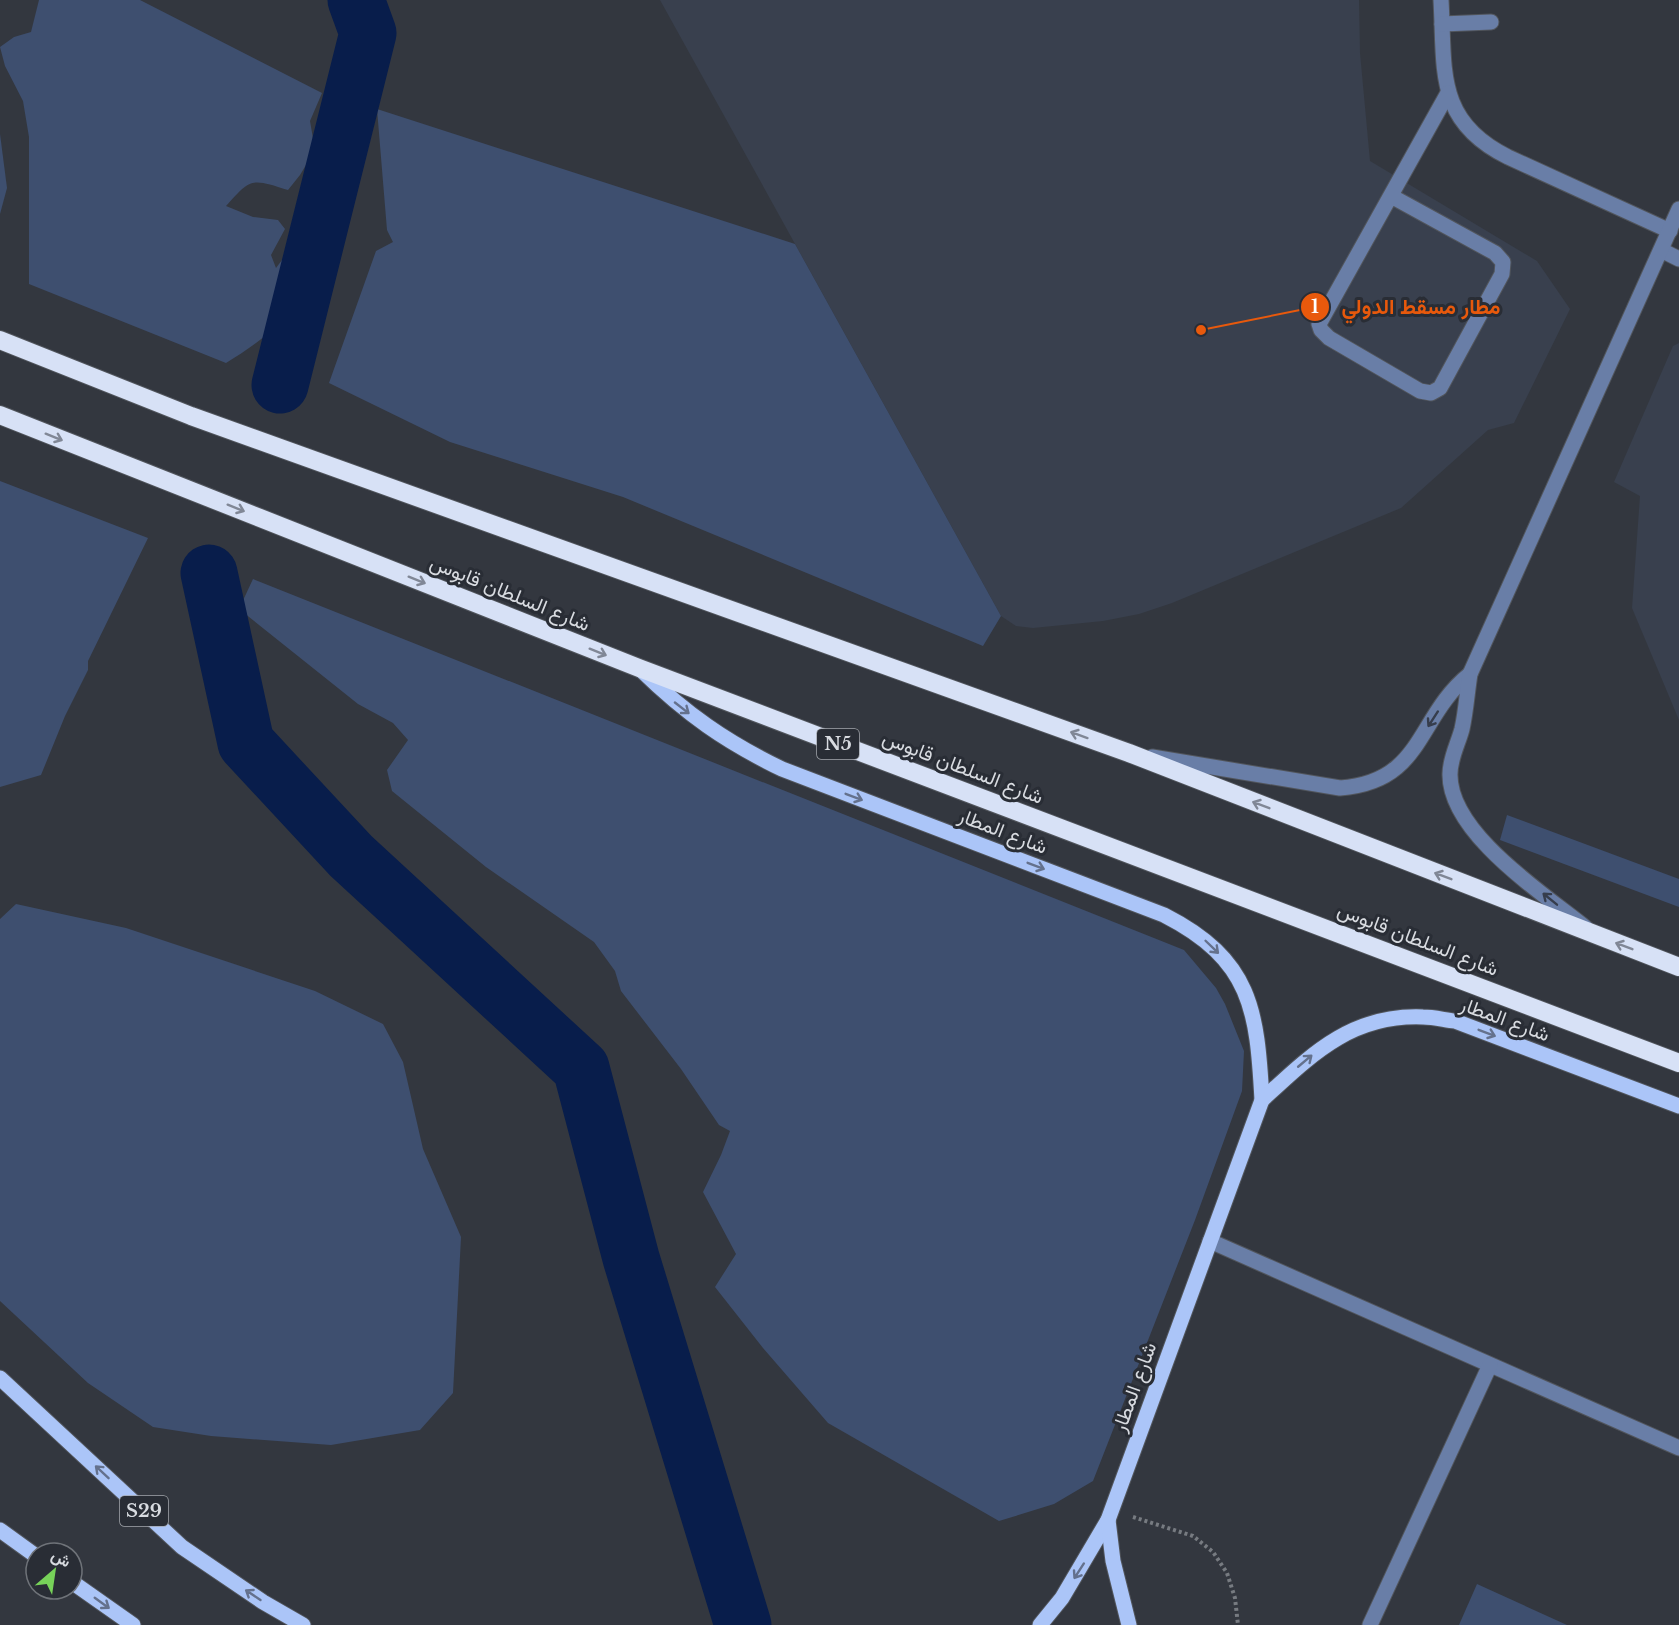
<svg xmlns="http://www.w3.org/2000/svg" width="1679" height="1625" font-family="'Libre Baskerville',Vazirmatn,serif">
  <style>
    .built { fill: #39404e }
    .green { fill: #3e4f6f }
    .lines { fill: none; stroke-linecap: round; stroke-linejoin: round }
    .river { stroke: #081d4b; stroke-width: 57 }
    .minor-casing { stroke: #51555c; stroke-width: 17 }
    .major-casing { stroke: #51555c; stroke-width: 17 }
    .highway-casing { stroke: #51555c; stroke-width: 20 }
    .path { stroke: #777b81; stroke-width: 4; stroke-dasharray: 3 3; stroke-linecap: butt }
    .minor { stroke: #697ea7; stroke-width: 15 }
    .major { stroke: #abc5f8; stroke-width: 15 }
    .highway { stroke: #d7e1f6; stroke-width: 18 }
    .oneway { stroke: #808796 }
    .oneway2 { stroke: #64718d }
    .oneway3 { stroke: #363d4c }
    .labels { text-anchor: middle; dominant-baseline: central; stroke-width: 6; stroke-linejoin: round; paint-order: stroke }
    .shield { fill: #292d35; stroke: #a4a7ad; stroke-width: 1.5 }
    .shield-label { font-size: 18px; font-weight: bold; fill: #d8dbe0 }
    .street-label { font-size: 20px; fill: #d8dbe0; stroke: #292d35 }
    .leader { fill: none; stroke: #e8590c; stroke-width: 2 }
    .callout-dot { fill: #e8590c; stroke: #292d35; stroke-width: 2 }
    .mark-label { font-size: 18px; text-anchor: middle; font-weight: bold; fill: #fff }
    .callout-label { font-size: 21px; text-anchor: middle; font-weight: bold; fill: #e8590c; stroke: #292d35; stroke-width: 6; stroke-linejoin: round; paint-order: stroke }
  </style>
  <rect width="100%" height="100%" fill="#33373f"/>
  <g class="built">
    <path d="M660,0H1359L1360,53L1370,161L1537,261L1570,309L1514,423L1488,430L1401,508L1172,603L1139,614L1103,621L1033,628L1016,626L1001,616Z"/>
    <path d="M1679,343V720L1632,608L1640,496L1614,482L1673,346Z"/>
  </g>
  <g class="green">
    <path d="M39,0H140L322,93L310,121L315,150L300,175L288,190C251,178 251,178 226,206L253,217L278,220L285,229L271,255L276,268L282,260L293,266C292,288 282,321 265,336C253,346 239,355 226,363L29,284V137L23,101L5,66L0,47L14,37L31,32Z"/>
    <path d="M377,109L795,244L1001,616L983,646L623,497L450,442L329,383L376,251L393,242L387,230Z"/>
    <path d="M0,134L7,188L0,214Z"/>
    <path d="M0,481L148,538L88,661V670L65,716L41,775L0,787Z"/>
    <path d="M253,579L1184,950L1216,988L1225,1004L1244,1051L1242,1091L1195,1220L1093,1481L1054,1504L999,1521L828,1423L763,1348L715,1287L736,1254L703,1192L721,1155L730,1131L719,1125L681,1069L621,991L615,971L594,942L486,867L392,791L387,770L408,740L393,723L358,704L239,609Z"/>
    <path d="M1507,815L1679,879V907L1500,840Z"/>
    <path d="M16,904L126,928L315,991L383,1024L403,1062L423,1149L461,1237L453,1393L420,1430L331,1445L211,1436L153,1427L88,1383L0,1301V919Z"/>
    <path d="M1477,1584L1567,1625H1459Z"/>
  </g>
  <g class="lines">
    <g class="river">
      <path d="M280,385L368,33L356,0"/>
      <path d="M209,573L246,743L351,856L581,1068L631,1258L743,1625"/>
    </g>
    <defs>
      <g id="minor">
        <path d="M1441,0C1445,70 1435,121 1508,157L1670,231"/>
        <path d="M1442,24L1491,22"/>
        <path d="M1391,196L1495,253L1503,262L1502,274L1440,388L1431,393L1420,391L1329,338L1321,330L1319,324L1448,93"/>
        <path d="M1661,250L1679,259"/>
        <path d="M1152,757L1340,788C1424,782 1416,717 1470,674"/>
        <path d="M1586,928C1544,894 1449,833 1450,774C1450,758 1458,744 1462,729C1466,711 1467,693 1470,674L1679,209"/>
        <path d="M1210,1241L1679,1448"/>
        <path d="M1370,1625L1490,1365"/>
      </g>
      <g id="major">
        <path d="M641,670C686,714 726,742 782,769L1164,915C1252,960 1257,1010 1262,1100L1108,1520L1062,1598L1040,1625"/>
        <path d="M1262,1100C1311,1055 1351,1014 1423,1017C1434,1017 1445,1020 1455,1021L1679,1106"/>
        <path d="M0,1378L182,1547L263,1602L303,1625"/>
        <path d="M1108,1520L1113,1561L1129,1625"/>
        <path d="M0,1530L36,1556"/>
        <path d="M72,1582L133,1625"/>
      </g>
      <g id="highway">
        <path d="M0,340L191,416L1129,753L1679,967"/>
        <path d="M0,415L639,668L1679,1063"/>
      </g>
    </defs>
    <use href="#minor" class="minor-casing"/>
    <use href="#major" class="major-casing"/>
    <use href="#highway" class="highway-casing"/>
    <path class="path" d="M1133,1517L1193,1536L1213,1552L1227,1573L1235,1598L1238,1625"/>
    <use href="#minor" class="minor"/>
    <use href="#major" class="major"/>
    <use href="#highway" class="highway"/>
  </g>
  <defs><path id="oneway-shaft" d="M-6 0H5M1.5-3L5.5 0L1.5 3" fill="none" stroke-width="1.6" stroke-linecap="round" stroke-linejoin="round" transform="scale(1.5)"/></defs>
  <g class="oneway">
    <use href="#oneway-shaft" transform="translate(54 437) rotate(22)"/>
    <use href="#oneway-shaft" transform="translate(236 508) rotate(22)"/>
    <use href="#oneway-shaft" transform="translate(417 580) rotate(22)"/>
    <use href="#oneway-shaft" transform="translate(598 652) rotate(22)"/>
    <use href="#oneway-shaft" transform="translate(1079 735) rotate(-160)"/>
    <use href="#oneway-shaft" transform="translate(1261 805) rotate(-159)"/>
    <use href="#oneway-shaft" transform="translate(1443 876) rotate(-159)"/>
    <use href="#oneway-shaft" transform="translate(1624 946) rotate(-159)"/>
  </g>
  <g class="oneway2">
    <use href="#oneway-shaft" transform="translate(682 708) rotate(38)"/>
    <use href="#oneway-shaft" transform="translate(854 797) rotate(21)"/>
    <use href="#oneway-shaft" transform="translate(1036 866) rotate(21)"/>
    <use href="#oneway-shaft" transform="translate(1212 947) rotate(44)"/>
    <use href="#oneway-shaft" transform="translate(1487 1033) rotate(21)"/>
    <use href="#oneway-shaft" transform="translate(1305 1061) rotate(-40)"/>
    <use href="#oneway-shaft" transform="translate(102 1472) rotate(-137)"/>
    <use href="#oneway-shaft" transform="translate(1079 1571) rotate(123)"/>
    <use href="#oneway-shaft" transform="translate(253 1595) rotate(-146)"/>
    <use href="#oneway-shaft" transform="translate(102 1603) rotate(36)"/>
  </g>
  <g class="oneway3">
    <use href="#oneway-shaft" transform="translate(1433 719) rotate(123)"/>
    <use href="#oneway-shaft" transform="translate(1550 899) rotate(-141)"/>
  </g>
  <g class="labels">
    <g class="shield">
      <rect x="817" y="729" width="42" height="30" rx="4.5"/>
      <rect x="120" y="1496" width="48" height="30" rx="4.5"/>
    </g>
    <g class="shield-label">
      <text x="838" y="744">N5</text>
      <text x="144" y="1511">S29</text>
    </g>
    <g class="street-label">
      <text transform="translate(510 593) rotate(22)">شارع السلطان قابوس</text>
      <text transform="translate(963 767) rotate(21)">شارع السلطان قابوس</text>
      <text transform="translate(1003 831) rotate(21)">شارع المطار</text>
      <text transform="translate(1418 939) rotate(21)">شارع السلطان قابوس</text>
      <text transform="translate(1505 1019) rotate(20)">شارع المطار</text>
      <text transform="translate(1134 1387) rotate(-70)">شارع المطار</text>
    </g>
  </g>
  <path class="leader" d="M1201 330L1315 307"/>
  <g class="callout-dot">
    <circle cx="1201" cy="330" r="6"/>
    <circle cx="1315" cy="307" r="15"/>
  </g>
  <g class="mark-label">
    <text x="1315" y="313">1</text>
  </g>
  <g class="callout-label">
    <text x="1421" y="314">مطار مسقط الدولي</text>
  </g>
  <g transform="translate(54 1571) rotate(29)"><circle r="28" fill="#292d35" stroke="#6f7379" stroke-width="1.5"/>
  <path d="M0-4.5L10 22L0 15L-10 22Z" fill="#77d259"/>
  <text y="-9" font-size="16" font-weight="bold" text-anchor="middle" fill="#d8dbe0">ش</text>
  </g>
</svg>
